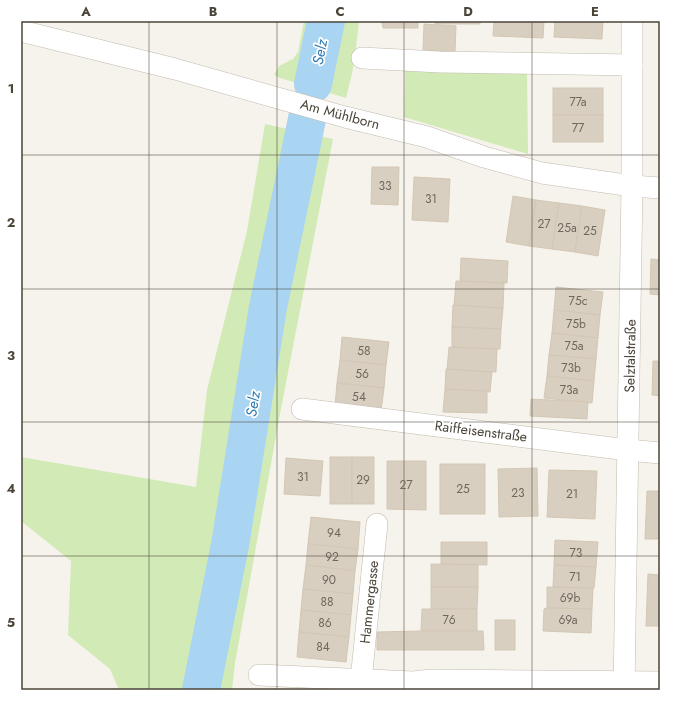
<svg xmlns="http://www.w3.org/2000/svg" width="681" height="711" font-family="Jost,sans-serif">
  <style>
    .green { fill: #d2eab5 }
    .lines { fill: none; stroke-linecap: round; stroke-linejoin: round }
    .river { stroke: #a9d4f2; stroke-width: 38 }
    .building { fill: #d8cfc1; stroke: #d3c7b4 }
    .minor-casing { stroke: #c2bbae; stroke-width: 22 }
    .minor { stroke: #fff; stroke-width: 21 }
    .grid { fill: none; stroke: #4b4439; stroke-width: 1; stroke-opacity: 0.55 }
    .labels { text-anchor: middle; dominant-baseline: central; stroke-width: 3.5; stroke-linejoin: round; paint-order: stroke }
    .number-label { font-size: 12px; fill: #6e675b }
    .street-label { font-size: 14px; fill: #4b4439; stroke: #fff }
    .water-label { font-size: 15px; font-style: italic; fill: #2e7ab2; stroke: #fff }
    .neatline { fill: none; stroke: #4b4439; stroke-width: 1.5 }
    .grid-label { font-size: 13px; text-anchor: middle; font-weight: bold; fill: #4b4439 }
  </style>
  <rect width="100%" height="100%" fill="#f6f3ec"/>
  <g class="green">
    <path d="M304,21H359L355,56L352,74L346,98L280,78L274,75L279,66L293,59L298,52Z"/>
    <path d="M405,70L527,73L528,154L404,117Z"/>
    <path d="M265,124L333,139L280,414L235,663L232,690H119L110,669L68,635L71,561L21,521V457L196,487L207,390L247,231Z"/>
  </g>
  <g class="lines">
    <g class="river">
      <path d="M313,84L326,21"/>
      <path d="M201,690L230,545L268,307L307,119"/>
    </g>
  </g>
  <g class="building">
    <path d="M382,21H418V28H383Z"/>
    <rect x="435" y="21" width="45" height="3"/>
    <path d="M494,21H544L543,38L493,36Z"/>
    <path d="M555,21H603L602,39L554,37Z"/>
    <path d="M424,24L456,26L455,52L423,50Z"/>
    <rect x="553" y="88" width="50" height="27"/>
    <rect x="553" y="115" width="50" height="27"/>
    <path d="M372,167H399L398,205L371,204Z"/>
    <path d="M414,177L450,179L448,222L412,220Z"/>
    <path d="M513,196L536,200L529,246L506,242Z"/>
    <path d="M536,200L559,203L552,249L529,246Z"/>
    <path d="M559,203L582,206L575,252L552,249Z"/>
    <path d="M582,206L605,210L598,256L575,252Z"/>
    <path d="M461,258L508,261L507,283L460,281Z"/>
    <path d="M651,259L660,260V295L650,294Z"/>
    <path d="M456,281L504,283L503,308L454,306Z"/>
    <path d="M556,287L603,292L600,315L554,310Z"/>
    <path d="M453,305L503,308L501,329L452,327Z"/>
    <path d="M554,310L600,315L598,338L552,333Z"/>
    <path d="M452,327L501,329L500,349L452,347Z"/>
    <path d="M552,333L598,338L596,359L549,355Z"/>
    <path d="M342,337L389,342L386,365L340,360Z"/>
    <path d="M449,347L497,349L496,372L447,370Z"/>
    <path d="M549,355L596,359L594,381L547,376Z"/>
    <path d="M340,360L386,365L384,388L337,383Z"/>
    <path d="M653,361H660V396L652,395Z"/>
    <path d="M446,369L492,372L490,392L445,389Z"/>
    <path d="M547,376L594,381L592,403L544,398Z"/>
    <path d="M337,383L384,388L381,411L335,406Z"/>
    <path d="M445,389L487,391V413L443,412Z"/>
    <path d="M531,399L588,402L587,419L530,416Z"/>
    <rect x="330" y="457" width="22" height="47"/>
    <rect x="352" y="457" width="22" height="47"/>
    <path d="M286,458L323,461L320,496L284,494Z"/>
    <path d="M387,461H426V510L387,509Z"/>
    <rect x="440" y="464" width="45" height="50"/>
    <path d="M537,468L538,516L499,517L498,469Z"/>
    <path d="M549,470L597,471L595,519L547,517Z"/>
    <path d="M647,491H660V539H645Z"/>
    <path d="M311,517L360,522L358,549L308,544Z"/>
    <path d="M555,540L598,542L596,567L554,565Z"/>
    <path d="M441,542H487V565L441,564Z"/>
    <path d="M308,544L358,549L355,571L306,565Z"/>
    <path d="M431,564L478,565V587H431Z"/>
    <path d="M306,565L355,571L353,594L303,589Z"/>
    <path d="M554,565L596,567L594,588L553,587Z"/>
    <path d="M648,574L660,575V626H646Z"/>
    <path d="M431,587H478L477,609H431Z"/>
    <path d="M547,587L593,588L592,609L547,608Z"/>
    <path d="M303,589L353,594L351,615L301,610Z"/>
    <path d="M547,608L592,609L591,633L543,631L544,609Z"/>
    <path d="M422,609H477V631H421Z"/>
    <path d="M301,610L351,615L349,637L299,632Z"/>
    <rect x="495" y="620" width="20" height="30"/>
    <path d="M421,631H483L484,650H377V632Z"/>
    <path d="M299,632L349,637L346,662L297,657Z"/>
  </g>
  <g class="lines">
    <defs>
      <g id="minor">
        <path d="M21,31L175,69L345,117L427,137L484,157L542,173L632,186L660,188"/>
        <path d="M362,58L440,62L632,65"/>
        <path d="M302,409L628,450L660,453"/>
        <path d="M259,675L413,682L432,680L660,682"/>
        <path d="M361,680L377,524"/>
        <path d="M624,690L632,186V21"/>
      </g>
    </defs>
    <use href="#minor" class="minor-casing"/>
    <use href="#minor" class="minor"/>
  </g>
  <path class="grid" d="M149,21V690M277,21V690M404,21V690M532,21V690M21,155H660M21,289H660M21,422H660M21,556H660"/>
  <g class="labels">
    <g class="number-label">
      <text x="578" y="102">77a</text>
      <text x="578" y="128">77</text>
      <text x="385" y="186">33</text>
      <text x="431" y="199">31</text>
      <text x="544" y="224">27</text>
      <text x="567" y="228">25a</text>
      <text x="590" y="231">25</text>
      <text x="578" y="301">75c</text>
      <text x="576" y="324">75b</text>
      <text x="574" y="346">75a</text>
      <text x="364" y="351">58</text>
      <text x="571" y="368">73b</text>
      <text x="362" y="374">56</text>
      <text x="569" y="390">73a</text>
      <text x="359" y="397">54</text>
      <text x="303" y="477">31</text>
      <text x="363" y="480">29</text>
      <text x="406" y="485">27</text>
      <text x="463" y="489">25</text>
      <text x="518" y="493">23</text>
      <text x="572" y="494">21</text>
      <text x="334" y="533">94</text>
      <text x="576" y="553">73</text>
      <text x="332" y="557">92</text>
      <text x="575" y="577">71</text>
      <text x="329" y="580">90</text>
      <text x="570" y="598">69b</text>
      <text x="327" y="602">88</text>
      <text x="449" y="620">76</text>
      <text x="568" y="620">69a</text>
      <text x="325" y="623">86</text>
      <text x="323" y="647">84</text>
    </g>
    <g class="street-label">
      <text transform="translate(340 114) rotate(15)">Am Mühlborn</text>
      <text transform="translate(630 356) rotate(-89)">Selztalstraße</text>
      <text transform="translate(481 431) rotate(7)">Raiffeisenstraße</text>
      <text transform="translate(369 602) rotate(-84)">Hammergasse</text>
    </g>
    <g class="water-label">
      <text transform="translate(320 52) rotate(-79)">Selz</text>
      <text transform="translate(253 404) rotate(-81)">Selz</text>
    </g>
  </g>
  <rect width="681" height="711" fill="none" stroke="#ffffff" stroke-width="44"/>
  <rect x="22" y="22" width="637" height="667" class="neatline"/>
  <g class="grid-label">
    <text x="86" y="16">A</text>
    <text x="213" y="16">B</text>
    <text x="340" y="16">C</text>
    <text x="468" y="16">D</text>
    <text x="595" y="16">E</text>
    <text x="11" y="93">1</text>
    <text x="11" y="227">2</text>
    <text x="11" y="360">3</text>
    <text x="11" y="493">4</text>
    <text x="11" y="627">5</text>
  </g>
</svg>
